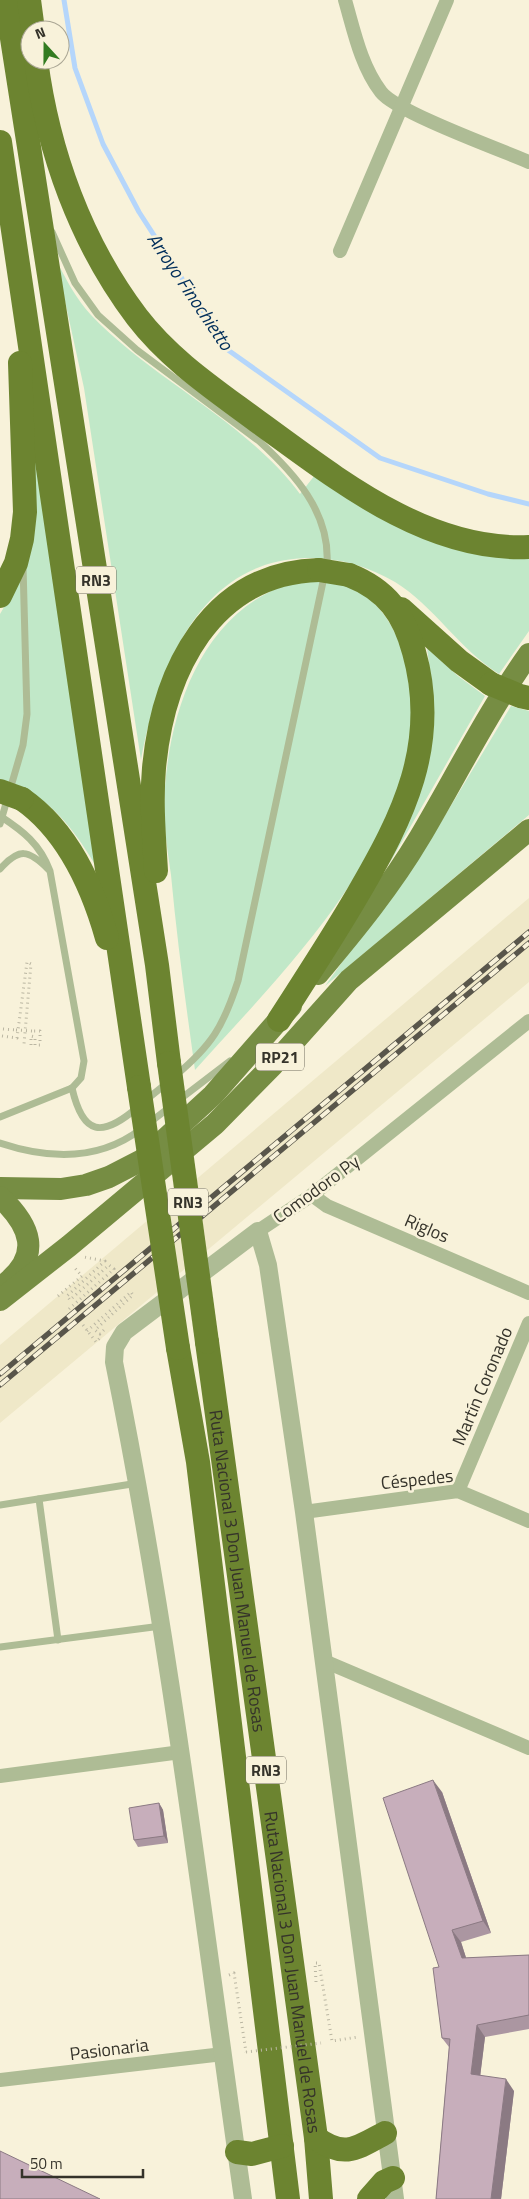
<svg xmlns="http://www.w3.org/2000/svg" width="529" height="2199" font-family="'Titillium Web',sans-serif">
  <style>
    .built { fill: #efe8c8 }
    .green { fill: #c1e8c8 }
    .lines { fill: none; stroke-linecap: round; stroke-linejoin: round }
    .stream { stroke: #b5d6fb; stroke-width: 5 }
    .path { stroke: #bab6a2; stroke-width: 3; stroke-dasharray: 1 4; stroke-linecap: butt }
    .service { stroke: #aebc95; stroke-width: 7 }
    .minor { stroke: #aebc95; stroke-width: 14 }
    .tertiary { stroke: #aebc95; stroke-width: 18 }
    .primary { stroke: #768d43; stroke-width: 22 }
    .trunk { stroke: #6c8430; stroke-width: 24 }
    .rail-casing { stroke: #59564b; stroke-width: 5.5 }
    .rail { stroke: #f8f2da; stroke-width: 4; stroke-dasharray: 11; stroke-linecap: butt }
    .path-bridge { stroke: #bab6a2; stroke-width: 3; stroke-dasharray: 1 4; stroke-linecap: butt }
    .trunk-bridge { stroke: #6c8430; stroke-width: 24 }
    .wall { fill: #ab96a1 }
    .shaded-wall { fill: #8b7a83 }
    .building { fill: #c7aebb; stroke: #8b7a83 }
    .labels { text-anchor: middle; dominant-baseline: central; stroke-width: 5; stroke-linejoin: round; paint-order: stroke }
    .shield { fill: #f8f2da; stroke: #706c5f; stroke-width: 1 }
    .shield-label { font-size: 16px; font-weight: bold; fill: #35332a }
    .street-label { font-size: 18px; fill: #35332a; stroke: #f8f2da }
    .water-label { font-size: 19px; font-style: italic; fill: #002e5a; stroke: #f8f2da }
  </style>
  <rect width="100%" height="100%" fill="#f8f2da"/>
  <path class="built" d="M529,898V982L0,1423V1345Z"/>
  <g class="green">
    <path d="M56,260C66,279 76,299 91,315C153,380 246,421 300,494L315,475L529,554V631L499,674C459,649 434,606 395,582C368,566 337,557 305,558C198,562 158,670 141,760L84,388Z"/>
    <path d="M31,424L104,880C85,847 66,815 32,793C23,787 10,783 0,779V614L10,597Z"/>
    <path d="M318,580C328,582 339,582 348,586C380,599 399,632 406,665C410,687 414,713 411,736C391,868 280,975 195,1070C186,1005 177,940 171,875C168,853 164,830 164,807C166,724 195,623 278,588C290,583 306,582 318,580Z"/>
    <path d="M427,648L458,676L485,696L388,866L406,827L434,718L433,694Z"/>
    <path d="M511,706L529,711V815L325,986L432,837Z"/>
  </g>
  <g class="lines">
    <path class="stream" d="M64,0L75,68L103,144L139,212L228,350L380,458L488,494L529,504"/>
    <g class="path">
      <path d="M3,1029L16,1030"/>
      <path d="M2,1036L17,1038L27,962L31,964L24,1044"/>
      <path d="M31,1045V1036L35,1037V1045H40V1031H33"/>
      <path d="M58,1296L82,1276L73,1266"/>
      <path d="M69,1309L114,1269L109,1265L70,1300L67,1296L105,1261L84,1257"/>
      <path d="M83,1325L96,1342L100,1338"/>
      <path d="M87,1331L131,1292L133,1295L95,1330L100,1334L106,1328"/>
      <path d="M229,1975L234,1973L246,2052"/>
      <path d="M316,1982L315,1963H319L332,2041L358,2037"/>
    </g>
    <g class="service">
      <path d="M52,232L75,283L98,315L137,350L259,441C294,473 330,512 327,563L238,981C223,1027 212,1045 175,1076"/>
      <path d="M0,816C23,831 40,844 50,871L84,1061L81,1078L72,1088L0,1117"/>
      <path d="M0,824L23,745L27,714L23,566"/>
      <path d="M0,869C19,848 28,849 48,869"/>
      <path d="M72,1088C83,1136 102,1138 138,1107"/>
      <path d="M146,1100L167,1083"/>
      <path d="M179,1100L230,1061"/>
      <path d="M149,1123L170,1107"/>
      <path d="M0,1143C48,1159 98,1162 141,1129"/>
      <path d="M39,1499L58,1640"/>
      <path d="M0,1505L138,1483"/>
      <path d="M0,1647L161,1626"/>
    </g>
    <g class="minor">
      <path d="M345,0C354,31 361,66 381,92C396,112 501,150 529,162"/>
      <path d="M340,251L447,0"/>
      <path d="M312,1195L327,1206L529,1293"/>
      <path d="M258,1231L312,1195L529,1021"/>
      <path d="M458,1491L529,1323"/>
      <path d="M304,1512L458,1491L529,1521"/>
      <path d="M324,1661L529,1748"/>
      <path d="M0,1776L181,1752"/>
      <path d="M0,2080L223,2054"/>
    </g>
    <path class="tertiary" d="M243,2199C203,1919 170,1639 114,1362L115,1347L124,1332L258,1231L268,1265L304,1512L395,2199"/>
    <g class="primary">
      <path d="M318,974C355,930 391,886 420,837C456,776 488,712 529,654"/>
      <path d="M0,1188L61,1189L86,1185L109,1177L142,1160L213,1095L291,1006"/>
      <path d="M0,1197C31,1226 42,1255 5,1284"/>
      <path d="M0,1300L69,1246L215,1124L273,1065L349,980L529,830"/>
    </g>
    <g class="trunk">
      <path d="M6,0L157,965L169,1063"/>
      <path d="M29,0L33,30"/>
      <path d="M36,60C48,152 81,243 137,317C170,360 214,389 257,421C336,478 426,552 529,547"/>
      <path d="M0,142L139,1087"/>
      <path d="M0,596L16,563L22,539L25,512L20,363"/>
      <path d="M401,609L459,661L491,684"/>
      <path d="M22,799C68,831 92,885 107,938"/>
      <path d="M156,871C154,837 151,802 154,768C163,672 210,573 319,570"/>
      <path d="M279,1020C306,978 333,937 358,894C403,817 440,744 414,652C404,614 387,590 349,575"/>
      <path id="s1" d="M207,1342L316,2138L321,2199"/>
      <path d="M178,1348L198,1462L288,2199"/>
      <path d="M316,2138C345,2159 357,2148 385,2133"/>
      <path d="M237,2152L252,2154L282,2146"/>
      <path d="M369,2199L384,2182L393,2178"/>
    </g>
    <defs>
      <g id="rail">
        <path d="M0,1374L529,932"/>
        <path d="M0,1385L529,943"/>
      </g>
    </defs>
    <use href="#rail" class="rail-casing"/>
    <use href="#rail" class="rail"/>
    <g class="path-bridge">
      <path d="M16,1030L33,1031"/>
      <path d="M246,2052L321,2043"/>
    </g>
    <g class="trunk-bridge">
      <path d="M319,570L349,575"/>
      <path d="M491,684L520,696L529,698"/>
      <path d="M0,791L22,799"/>
      <path d="M169,1063L207,1342"/>
      <path d="M139,1087L178,1348"/>
    </g>
  </g>
  <g class="wall">
    <path d="M442,1792L491,1933L461,1942L466,1958L529,1955V2029L485,2037L480,2076L514,2091L501,2199H436L449,2047L442,2038Z"/>
    <path d="M159,1803L163,1810L168,1843L138,1847L134,1840Z"/>
  </g>
  <g class="shaded-wall">
    <path d="M433,1780L442,1792L491,1933L483,1921Z"/>
    <path d="M159,1803L163,1810L168,1843L164,1836Z"/>
    <path d="M452,1930L461,1942L470,1970L462,1958Z"/>
    <path d="M477,2025L485,2037L479,2086L471,2074Z"/>
    <path d="M506,2079L514,2091L501,2199H491Z"/>
  </g>
  <g class="building">
    <path d="M433,1780L483,1921L452,1930L462,1958L529,1955V2015L477,2025L471,2074L506,2079L491,2199H436L450,2039L442,2038L433,1968L439,1967L383,1798Z"/>
    <path d="M159,1803L164,1836L134,1840L129,1808Z"/>
    <path d="M0,2151L100,2199H0Z"/>
  </g>
  <g class="labels">
    <g class="shield">
      <rect x="76" y="566.5" width="40" height="27" rx="4"/>
      <rect x="256" y="1043.5" width="48" height="27" rx="4"/>
      <rect x="168" y="1188.5" width="40" height="27" rx="4"/>
      <rect x="246" y="1756.5" width="40" height="27" rx="4"/>
    </g>
    <g class="shield-label">
      <text x="96" y="580">RN3</text>
      <text x="280" y="1057">RP21</text>
      <text x="188" y="1202">RN3</text>
      <text x="266" y="1770">RN3</text>
    </g>
    <g class="street-label">
      <text transform="translate(316 1189) rotate(-36)">Comodoro Py</text>
      <text transform="translate(427 1228) rotate(23)">Riglos</text>
      <text transform="translate(482 1386) rotate(-67)">Martín Coronado</text>
      <text transform="translate(417 1479) rotate(-6)">Céspedes</text>
      <text stroke="none"><textPath href="#s1" startOffset="231">Ruta Nacional 3 Don Juan Manuel de Rosas</textPath></text>
      <text stroke="none"><textPath href="#s1" startOffset="636">Ruta Nacional 3 Don Juan Manuel de Rosas</textPath></text>
      <text transform="translate(109 2049) rotate(-7)">Pasionaria</text>
    </g>
    <g class="water-label">
      <text transform="translate(191 291) rotate(56)">Arroyo Finochietto</text>
    </g>
  </g>
  <g transform="translate(45 45) rotate(339)"><circle r="24" fill="#f8f2da" stroke="#aaa694"/>
  <path d="M0-4L9 19L0 12L-9 19Z" fill="#337c21"/>
  <text y="-8" font-size="14" font-weight="bold" text-anchor="middle" fill="#35332a">N</text>
  </g>
  <path d="M22 2169v8h121v-8" fill="none" stroke="#35332a" stroke-width="2.5"/>
  <text x="30" y="2169" font-size="15" fill="#35332a" stroke="#f8f2da" stroke-width="4" paint-order="stroke">50 m</text>
</svg>
